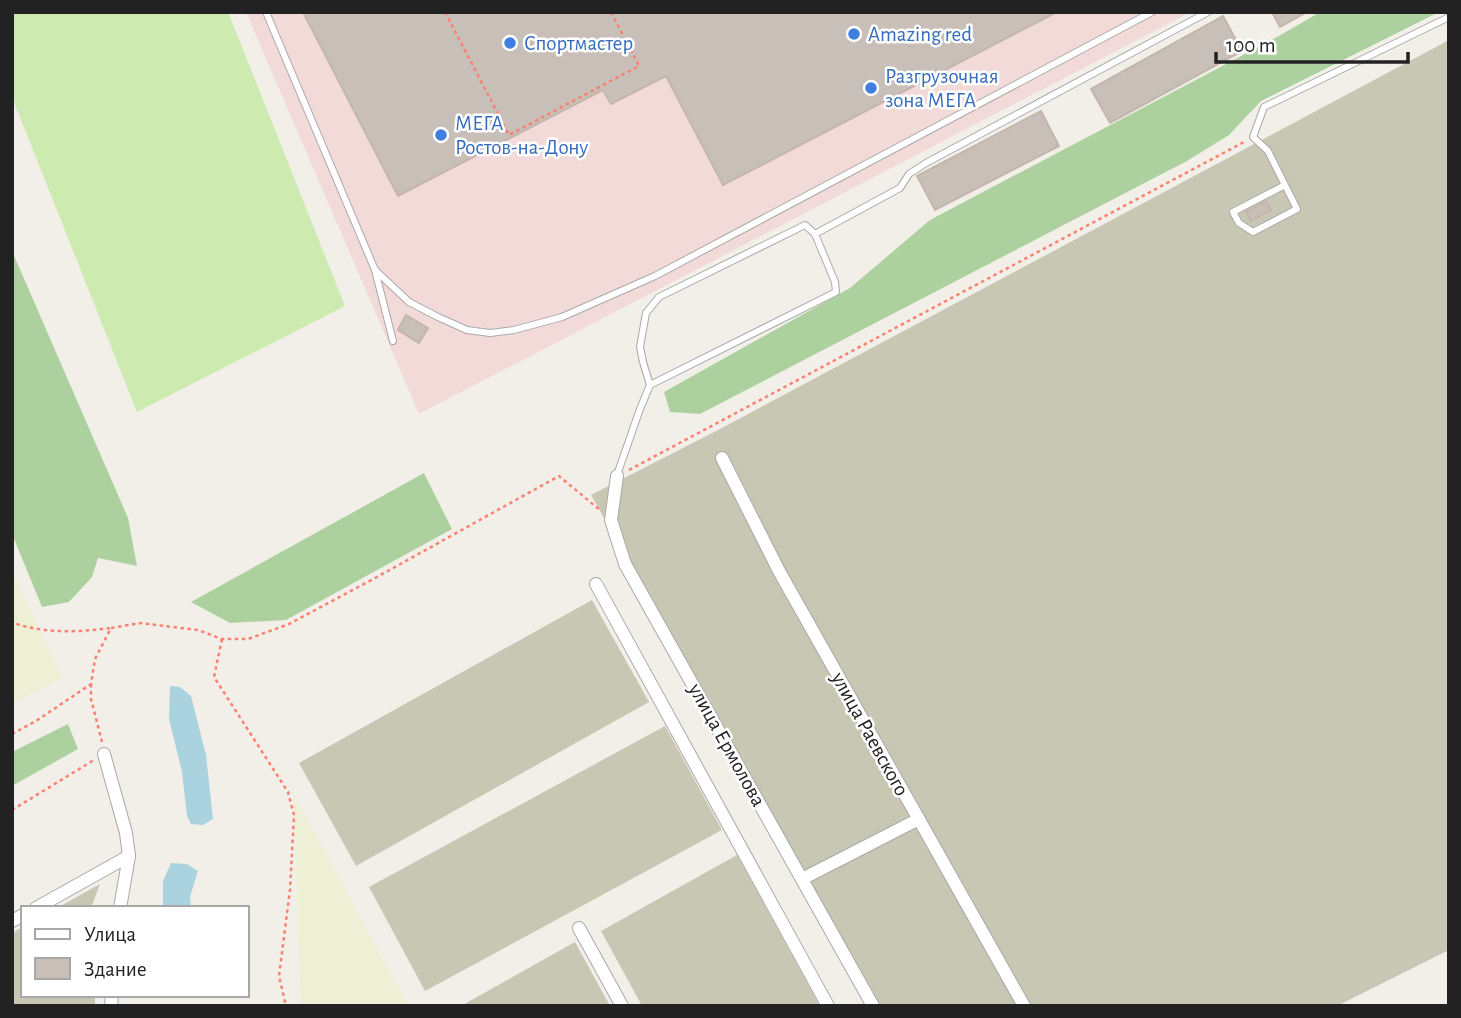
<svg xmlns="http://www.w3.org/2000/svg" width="1461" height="1018" font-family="'Alegreya Sans',sans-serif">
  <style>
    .commercial { fill: #f2dad9 }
    .construction { fill: #c7c7b4 }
    .farmland { fill: #eef0d5 }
    .grass { fill: #cdebb0 }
    .forest { fill: #add19e }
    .water { fill: #aad3df }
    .building { fill: #c7bfb8; stroke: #c4b6ab; stroke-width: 2 }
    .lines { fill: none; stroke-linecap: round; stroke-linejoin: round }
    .service-casing { stroke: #a9a9a9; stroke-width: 8 }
    .minor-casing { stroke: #a9a9a9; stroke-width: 14 }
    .path { stroke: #fa8072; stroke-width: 2.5; stroke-dasharray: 3.5 3.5; stroke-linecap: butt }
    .service { stroke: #fff; stroke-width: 6 }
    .minor { stroke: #fff; stroke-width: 12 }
    .shop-dot { fill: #3f7fe0; stroke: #fff; stroke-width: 2.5 }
    .labels { text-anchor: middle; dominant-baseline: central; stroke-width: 5; stroke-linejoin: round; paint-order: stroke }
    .shop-label { font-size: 21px; fill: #366cbe; stroke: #fff; text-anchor: start }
    .street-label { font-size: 21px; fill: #222; stroke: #fff }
  </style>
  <rect width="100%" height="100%" fill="#f2efe9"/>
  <path class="commercial" d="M246,12H1191L419,414Z"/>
  <g class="construction">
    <path d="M1449,40V950L1341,1004L1342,1006H881L591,495L720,429Z"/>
    <path d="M592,600L649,702L356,866L299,763Z"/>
    <path d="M665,726L722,830L425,991L369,887Z"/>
    <path d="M737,855L820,1006H642L601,931Z"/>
    <path d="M100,884L91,908H57Z"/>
    <path d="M23,927V995H95V1006H12V933Z"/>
    <path d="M575,942L610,1006H461Z"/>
  </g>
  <g class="farmland">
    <path d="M12,572L62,678L12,704Z"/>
    <path d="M293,793L408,1006H301Z"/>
  </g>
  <path class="grass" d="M12,12H228L345,306L137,412L12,97Z"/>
  <g class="forest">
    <path d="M1320,12H1439L1261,101L1229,135L1187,161L700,414L670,412L664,392L850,288L930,220L1279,36Z"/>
    <path d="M12,251L128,518L137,566L98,558L92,577L69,602L42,607L12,534Z"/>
    <path d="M424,473L452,529L286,620L230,623L191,602Z"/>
    <path d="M68,724L78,749L12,786V752Z"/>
  </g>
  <g class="water">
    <path d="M170,686L180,687L191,696L206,755L213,819L203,825L191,824L187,816L182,772L169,719Z"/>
    <path d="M171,863L187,864L198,871L190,897L191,908H163V881Z"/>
  </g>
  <g class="building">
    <path d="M303,12H1057L723,185L666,76L611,104L603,90L398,196Z"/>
    <path d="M1272,12H1307L1280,27Z"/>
    <path d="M1223,16L1242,51L1110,123L1091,89Z"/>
    <path d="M1041,111L1059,146L935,210L917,176Z"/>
    <path d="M1266,201L1271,210L1251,221L1246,212Z"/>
    <path d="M406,315L428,328L419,343L398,330Z"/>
  </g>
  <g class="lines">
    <defs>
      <g id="service">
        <path d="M266,12L375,270L393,341"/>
        <path d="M1285,185L1233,212L1239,223L1253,232L1297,209L1268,151L1253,137L1264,107L1449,17"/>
        <path d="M375,270L409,302L438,317L467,330L490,333L514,330L562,317L655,276L1152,12"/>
        <path d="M650,385L836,292L835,282L815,234"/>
        <path d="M617,475L640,409L650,385L643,362L640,347L646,313L659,297L805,225L815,234L900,188L909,174L926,163L1208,12"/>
      </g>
      <g id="minor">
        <path d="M722,458L779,571L1024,1006"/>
        <path d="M617,476L611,520L625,564L873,1006"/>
        <path d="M596,584L828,1006"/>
        <path d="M104,754L126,833L129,856L120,908"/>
        <path d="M802,879L919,819"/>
        <path d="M36,908L129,856"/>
        <path d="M12,921L23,915"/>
        <path d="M579,928L622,1006"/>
        <path d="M111,1006L112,995"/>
      </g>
    </defs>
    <use href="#service" class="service-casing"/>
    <use href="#minor" class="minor-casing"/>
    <g class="path">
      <path d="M445,12L509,135L639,66L611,12"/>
      <path d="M629,470L1244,142"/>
      <path d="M12,619L14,623C45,634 79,632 111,628"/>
      <path d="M222,639L214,677L288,792L294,815L290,890L279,976L286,1006"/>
      <path d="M91,684V699L102,742"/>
      <path d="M12,734L36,721L91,684L95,659L111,628L140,623L198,630L222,639H248L289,624L377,577L559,476L601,511"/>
      <path d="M12,810L94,760"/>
    </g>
    <use href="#service" class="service"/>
    <use href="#minor" class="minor"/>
  </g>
  <g class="shop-dot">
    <circle cx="854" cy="34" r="7"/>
    <circle cx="510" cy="43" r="7"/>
    <circle cx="871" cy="88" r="7"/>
    <circle cx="441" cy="135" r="7"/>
  </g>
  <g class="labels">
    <g class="shop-label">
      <text x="868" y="34">Amazing red</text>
      <text x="524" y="43">Спортмастер</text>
      <text x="885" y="76">Разгрузочная<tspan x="885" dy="24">зона МЕГА</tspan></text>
      <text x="455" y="123">МЕГА<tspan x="455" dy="24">Ростов-на-Дону</tspan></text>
    </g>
    <g class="street-label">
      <text transform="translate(870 734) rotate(61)">улица Раевского</text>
      <text transform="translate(727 745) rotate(61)">улица Ермолова</text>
    </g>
  </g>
  <rect width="1461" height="1018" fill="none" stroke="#222222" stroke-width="28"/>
  <rect x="21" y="906" width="228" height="91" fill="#ffffff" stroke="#a7a7a7" stroke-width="2"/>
  <rect x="35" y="929" width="35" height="10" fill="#ffffff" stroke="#a7a7a7" stroke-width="2"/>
  <text x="84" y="941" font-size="21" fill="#222222">Улица</text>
  <rect x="35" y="958" width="35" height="21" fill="#c7bfb8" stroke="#a7a7a7" stroke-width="2"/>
  <text x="84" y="976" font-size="21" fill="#222222">Здание</text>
  <path d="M1216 52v10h192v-10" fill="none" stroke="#222222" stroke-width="3.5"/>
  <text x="1226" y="52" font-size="21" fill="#222222" stroke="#ffffff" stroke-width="5" paint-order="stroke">100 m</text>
</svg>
